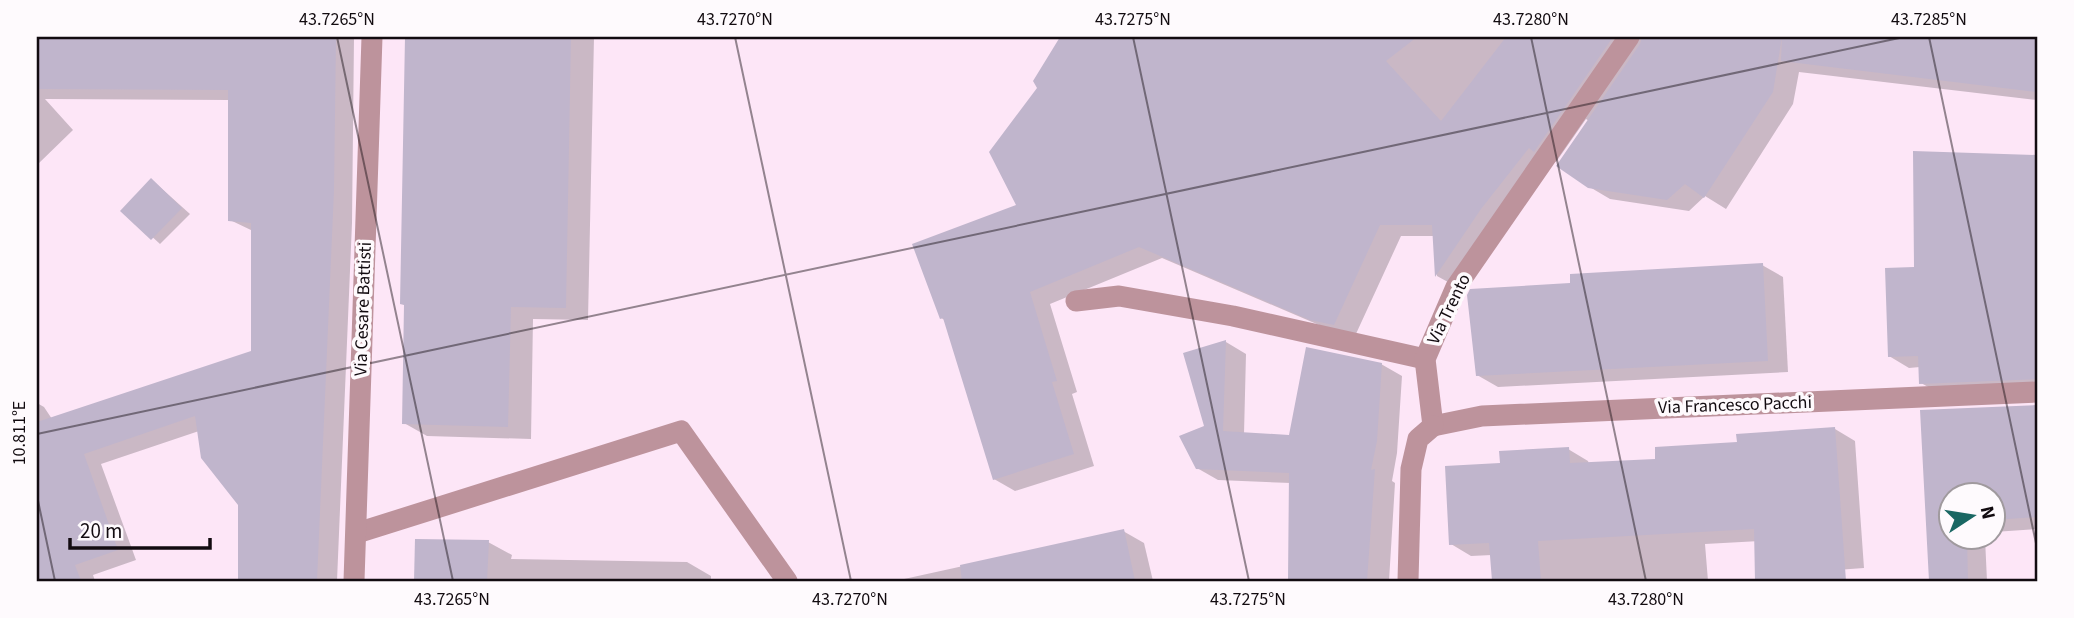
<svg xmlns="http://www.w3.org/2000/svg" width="2074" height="618" font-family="'Source Sans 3',sans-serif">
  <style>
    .shadow { fill: #0003 }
    .building { fill: #c0b5cc }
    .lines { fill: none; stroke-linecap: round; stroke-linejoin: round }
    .minor { stroke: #bd939c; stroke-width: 21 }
    .ticks { fill: none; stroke: #120b10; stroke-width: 2; stroke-opacity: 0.45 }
    .labels { text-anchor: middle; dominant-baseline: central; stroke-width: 7; stroke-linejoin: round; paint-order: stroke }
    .street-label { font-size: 18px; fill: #120b10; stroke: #fefafd }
    .neatline { fill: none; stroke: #120b10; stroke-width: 2.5 }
    .ticks-label { font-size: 18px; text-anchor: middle; fill: #120b10 }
  </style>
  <rect width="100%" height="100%" fill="#fde6f7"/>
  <g class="shadow">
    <path d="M37,37H354L352,223L337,581H239V504L199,431L101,464L136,560L93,575L95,581H37V496L43,494L37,487V403L44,407L52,419L252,352L253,231L230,220L229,100L45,99L73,130L37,165Z"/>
    <path d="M407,37H594L588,320L533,319L531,439L427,436L404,423L406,306L402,303Z"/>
    <path d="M1062,37H2037V100L1799,72L1793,104L1726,209L1705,196L1689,211L1610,199L1588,186L1589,121L1586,119L1556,162L1550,159L1457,287L1437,276L1435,236H1401L1355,336L1333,331L1162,258L1050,304L1077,392L1072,394L1094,466L1015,491L994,479L945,320L941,318L1018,206L1039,89L1035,81Z"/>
    <path d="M1915,153L2037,157V390L1941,394L1921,383L1920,367L1909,368L1889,356L1916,268Z"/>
    <path d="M152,180L190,214L160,244L123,210Z"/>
    <path d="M1762,265L1783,277L1788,372L1498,387L1477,375Z"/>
    <path d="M1226,342L1246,354L1244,434L1291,437L1381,364L1402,376L1397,453L1392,481L1395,483L1389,581H1289L1291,483L1218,480L1197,468L1206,427L1185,354Z"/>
    <path d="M2037,407V529L1994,532V496H1952V538H1985L1987,581H1931L1922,412Z"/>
    <path d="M1835,429L1855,441L1864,568L1782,574L1760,541L1705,544L1708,581H1494L1492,555L1471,556L1451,544L1502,464L1568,449L1588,461L1589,464L1656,460L1739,443Z"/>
    <path d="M1123,531L1144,543L1153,581H895Z"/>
    <path d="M417,540L488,542L512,555L511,559L687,562L711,576V581H416Z"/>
  </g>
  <g class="building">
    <path d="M37,37H336L334,190L317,581H238V505L201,458L195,416L84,454L118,550L75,565L81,581H37V422L251,351V223L228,221V90L37,89Z"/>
    <path d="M405,37H571L566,308L511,307L508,427L402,424L404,305L400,304Z"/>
    <path d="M1060,37H1417L1386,61L1441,121L1506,37H1613L1534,152L1529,148L1481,209L1435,277L1432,225H1380L1334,325L1310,320L1139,247L1030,292L1057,381L1052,382L1074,454L993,480L943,318L940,319L912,244L1016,205L989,152L1037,88L1033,81Z"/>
    <path d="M1642,37H1782L1773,92L1704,198L1685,184L1667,200L1588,188L1556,166L1640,44Z"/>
    <path d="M1782,37H2037V92L1781,61Z"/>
    <path d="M1913,151L2037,155V379L1919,384L1918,356L1888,357L1885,268L1914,267Z"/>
    <path d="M151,178L182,208L151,240L120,211Z"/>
    <path d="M1763,263L1768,361L1476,376L1467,295L1470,289L1570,283V274Z"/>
    <path d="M1226,340L1223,431L1289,435L1306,347L1382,363L1377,441L1371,470L1375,469L1367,581H1288L1289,473L1196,469L1179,436L1204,426L1183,353Z"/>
    <path d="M2037,405V517L1993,520V495H1951V537H1967L1968,581H1929L1920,410Z"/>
    <path d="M1835,427L1846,581H1755L1754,529L1538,541L1541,581H1492L1489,543L1449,545L1445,466L1500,463L1499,451L1569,447L1570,463L1655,459V447L1737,442L1736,434Z"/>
    <path d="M1124,529L1135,581H962L960,565Z"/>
    <path d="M415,539L489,540L487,581H414Z"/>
  </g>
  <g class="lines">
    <g class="minor">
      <path d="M1076,301L1119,296L1233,316L1425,359"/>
      <path d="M1433,426L1482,416L2037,392"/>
      <path d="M1433,426L1425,359L1456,287L1629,37"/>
      <path d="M357,533L681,431L787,581"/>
      <path d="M354,581L372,37"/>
      <path d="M1408,581L1411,469L1418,439L1433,426"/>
    </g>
  </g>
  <path class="ticks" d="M337,37L453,581M735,37L851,581M1133,37L1249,581M1531,37L1646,581M1929,37L2037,548M37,434L1904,37M37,496L55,581"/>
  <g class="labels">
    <g class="street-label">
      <text transform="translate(363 309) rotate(-88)">Via Cesare Battisti</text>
      <text transform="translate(1449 309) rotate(-64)">Via Trento</text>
      <text transform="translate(1735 405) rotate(-2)">Via Francesco Pacchi</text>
    </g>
  </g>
  <rect width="2074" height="618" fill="none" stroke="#fefafd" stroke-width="77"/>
  <g transform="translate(1972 516) rotate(78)"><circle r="33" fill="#fefafd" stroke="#a09a9e" stroke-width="2"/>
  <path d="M0-5L12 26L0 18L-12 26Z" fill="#1a6763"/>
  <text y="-10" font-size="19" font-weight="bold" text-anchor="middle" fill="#120b10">N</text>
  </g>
  <path d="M70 538v10h140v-10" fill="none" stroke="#120b10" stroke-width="3.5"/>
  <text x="80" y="538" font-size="21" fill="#120b10" stroke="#fefafd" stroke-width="5" paint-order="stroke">20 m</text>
  <rect x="38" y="38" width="1998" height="542" class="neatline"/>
  <g class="ticks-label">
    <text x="337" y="25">43.7265°N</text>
    <text x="735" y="25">43.7270°N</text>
    <text x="1133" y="25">43.7275°N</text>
    <text x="1531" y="25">43.7280°N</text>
    <text x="1929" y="25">43.7285°N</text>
    <text transform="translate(19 433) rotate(-90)" y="6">10.811°E</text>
    <text x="452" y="605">43.7265°N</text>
    <text x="850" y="605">43.7270°N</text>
    <text x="1248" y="605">43.7275°N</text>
    <text x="1646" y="605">43.7280°N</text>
  </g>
</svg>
